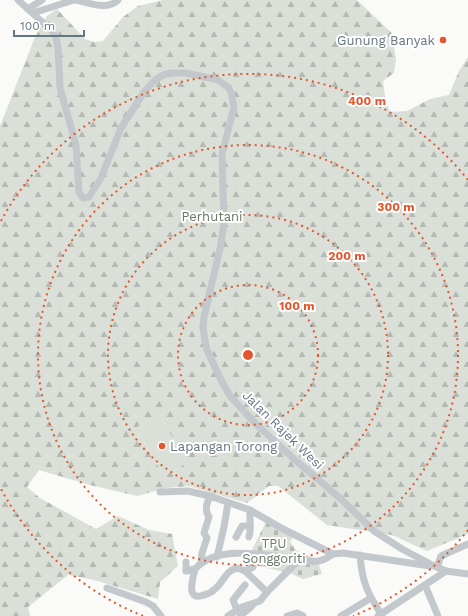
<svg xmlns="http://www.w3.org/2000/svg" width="468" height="616" font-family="'Work Sans',sans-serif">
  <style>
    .green { fill: #dadfd7 }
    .forest { fill: url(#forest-firs); fill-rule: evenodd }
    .cemetery { fill: url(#cemetery-stones) }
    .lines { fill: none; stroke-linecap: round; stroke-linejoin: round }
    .minor { stroke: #c3c8cc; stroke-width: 7 }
    .ring { fill: none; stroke: #e4572e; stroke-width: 2; stroke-dasharray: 2 4 }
    .poi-dot { fill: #e4572e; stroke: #fff; stroke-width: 1.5 }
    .labels { text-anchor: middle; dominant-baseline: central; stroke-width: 4; stroke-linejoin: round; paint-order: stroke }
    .poi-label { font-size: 13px; fill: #657683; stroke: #fff; text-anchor: end }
    .park-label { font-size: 13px; fill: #687a64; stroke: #fff }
    .street-label { font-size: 13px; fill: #657683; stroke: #fff }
    .centre { fill: #e4572e; stroke: #fff; stroke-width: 2 }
    .ring-label { font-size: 12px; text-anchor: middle; font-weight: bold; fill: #e4572e; stroke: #fff; stroke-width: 4; stroke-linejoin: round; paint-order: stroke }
  </style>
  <defs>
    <pattern id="forest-firs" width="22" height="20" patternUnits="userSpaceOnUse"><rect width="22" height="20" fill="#dadfd7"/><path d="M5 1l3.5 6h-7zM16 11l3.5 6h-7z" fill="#b4b9b4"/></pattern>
    <pattern id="cemetery-stones" width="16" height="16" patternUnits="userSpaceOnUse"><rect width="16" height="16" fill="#dadfd7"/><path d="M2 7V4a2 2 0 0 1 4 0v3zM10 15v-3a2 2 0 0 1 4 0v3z" fill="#b4b9b4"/></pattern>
  </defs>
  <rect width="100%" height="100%" fill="#fafaf8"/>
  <path class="green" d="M160,415L187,463L164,476L135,428Z"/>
  <path class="forest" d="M163,0H357L392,33L396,59L394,73L383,81L386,102L390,112L407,111L430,99L449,95L459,71L468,57V534L427,551L392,535L327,525L278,486H269L247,503L189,486L166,488L137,496L90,485L39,470L27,487L40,498L96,529L118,516L149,530L172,534L178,566L160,582L158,599L94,580L68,575L28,607L30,616H0V126L35,37L47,16L57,9L85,39L94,42L103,41L123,17L138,6ZM160,415L187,463L164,476L135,428Z"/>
  <path class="cemetery" d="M266,521L294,536L290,542L297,551L317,559L322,574L303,579L292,574L256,565H245C251,550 260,536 266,521Z"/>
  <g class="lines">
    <g class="minor">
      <path d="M18,0L52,31L56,37L58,48L60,88L76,145L79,192L83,198L89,197L101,178L121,128L144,92L155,80L163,75L171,73H186L218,80L228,87L231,92L234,107L222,154L224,223L221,244L204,317L203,327L205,341L207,350L221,380L230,396L256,424L294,459L341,499L374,531L402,549L434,566L446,571L468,574"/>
      <path d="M76,0C90,3 107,11 118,0"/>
      <path d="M28,9L42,0"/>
      <path d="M33,13L74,0"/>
      <path d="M160,492L188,491L210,496"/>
      <path d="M236,537L242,526H250"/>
      <path d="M249,537C252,528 249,520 250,510"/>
      <path d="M360,555C362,582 367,592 381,614"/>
      <path d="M217,557L224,527L228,503"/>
      <path d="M186,562V571L195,569"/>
      <path d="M201,563L202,553L207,538L204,533L209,517C204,510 207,503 210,496L250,510L283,529L333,554L343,553L430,566"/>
      <path d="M437,567L441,556L468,544"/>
      <path d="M245,571L253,567"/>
      <path d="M425,585L438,616"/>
      <path d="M107,588L146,602L153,606L161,616"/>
      <path d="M267,592L245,571L237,568C225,571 224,582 215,589C212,592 208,594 204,595C185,602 193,578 195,569C217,544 266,555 295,559C303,561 315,563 322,560C326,559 330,556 333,554"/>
      <path d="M237,610L233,600L245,585"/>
      <path d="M228,616L242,607L260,601L267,592L299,560"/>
      <path d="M240,616L252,606"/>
      <path d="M287,616L297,613L303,616"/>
      <path d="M341,616L371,598"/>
      <path d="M378,616L446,571"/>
    </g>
  </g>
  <g class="ring">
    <circle cx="248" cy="355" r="70"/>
    <circle cx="248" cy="355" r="140"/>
    <circle cx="248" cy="355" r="210"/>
    <path d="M468 530A281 281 0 0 1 353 616M143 616A281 281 0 0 1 1 489M1 221A281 281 0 0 1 468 180"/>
  </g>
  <g class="poi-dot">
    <circle cx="443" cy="40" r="4"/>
    <circle cx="162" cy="446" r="4"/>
  </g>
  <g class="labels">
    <g class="poi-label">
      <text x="435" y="40">Gunung Banyak</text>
      <text x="170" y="446" text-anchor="start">Lapangan Torong</text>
    </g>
    <g class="park-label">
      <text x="212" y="216">Perhutani</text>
      <text x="274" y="543">TPU<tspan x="274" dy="15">Songgoriti</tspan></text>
    </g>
    <g class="street-label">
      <text transform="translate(283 430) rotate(44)">Jalan Rajek Wesi</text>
    </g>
  </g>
  <circle cx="248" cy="355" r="6" class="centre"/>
  <g class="ring-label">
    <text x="367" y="105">400 m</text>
    <text x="396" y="211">300 m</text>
    <text x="347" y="260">200 m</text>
    <text x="297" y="310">100 m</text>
  </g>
  <path d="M14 30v6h70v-6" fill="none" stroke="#657683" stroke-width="2"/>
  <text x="20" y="30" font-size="12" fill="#657683" stroke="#ffffff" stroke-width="3" paint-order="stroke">100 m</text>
</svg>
